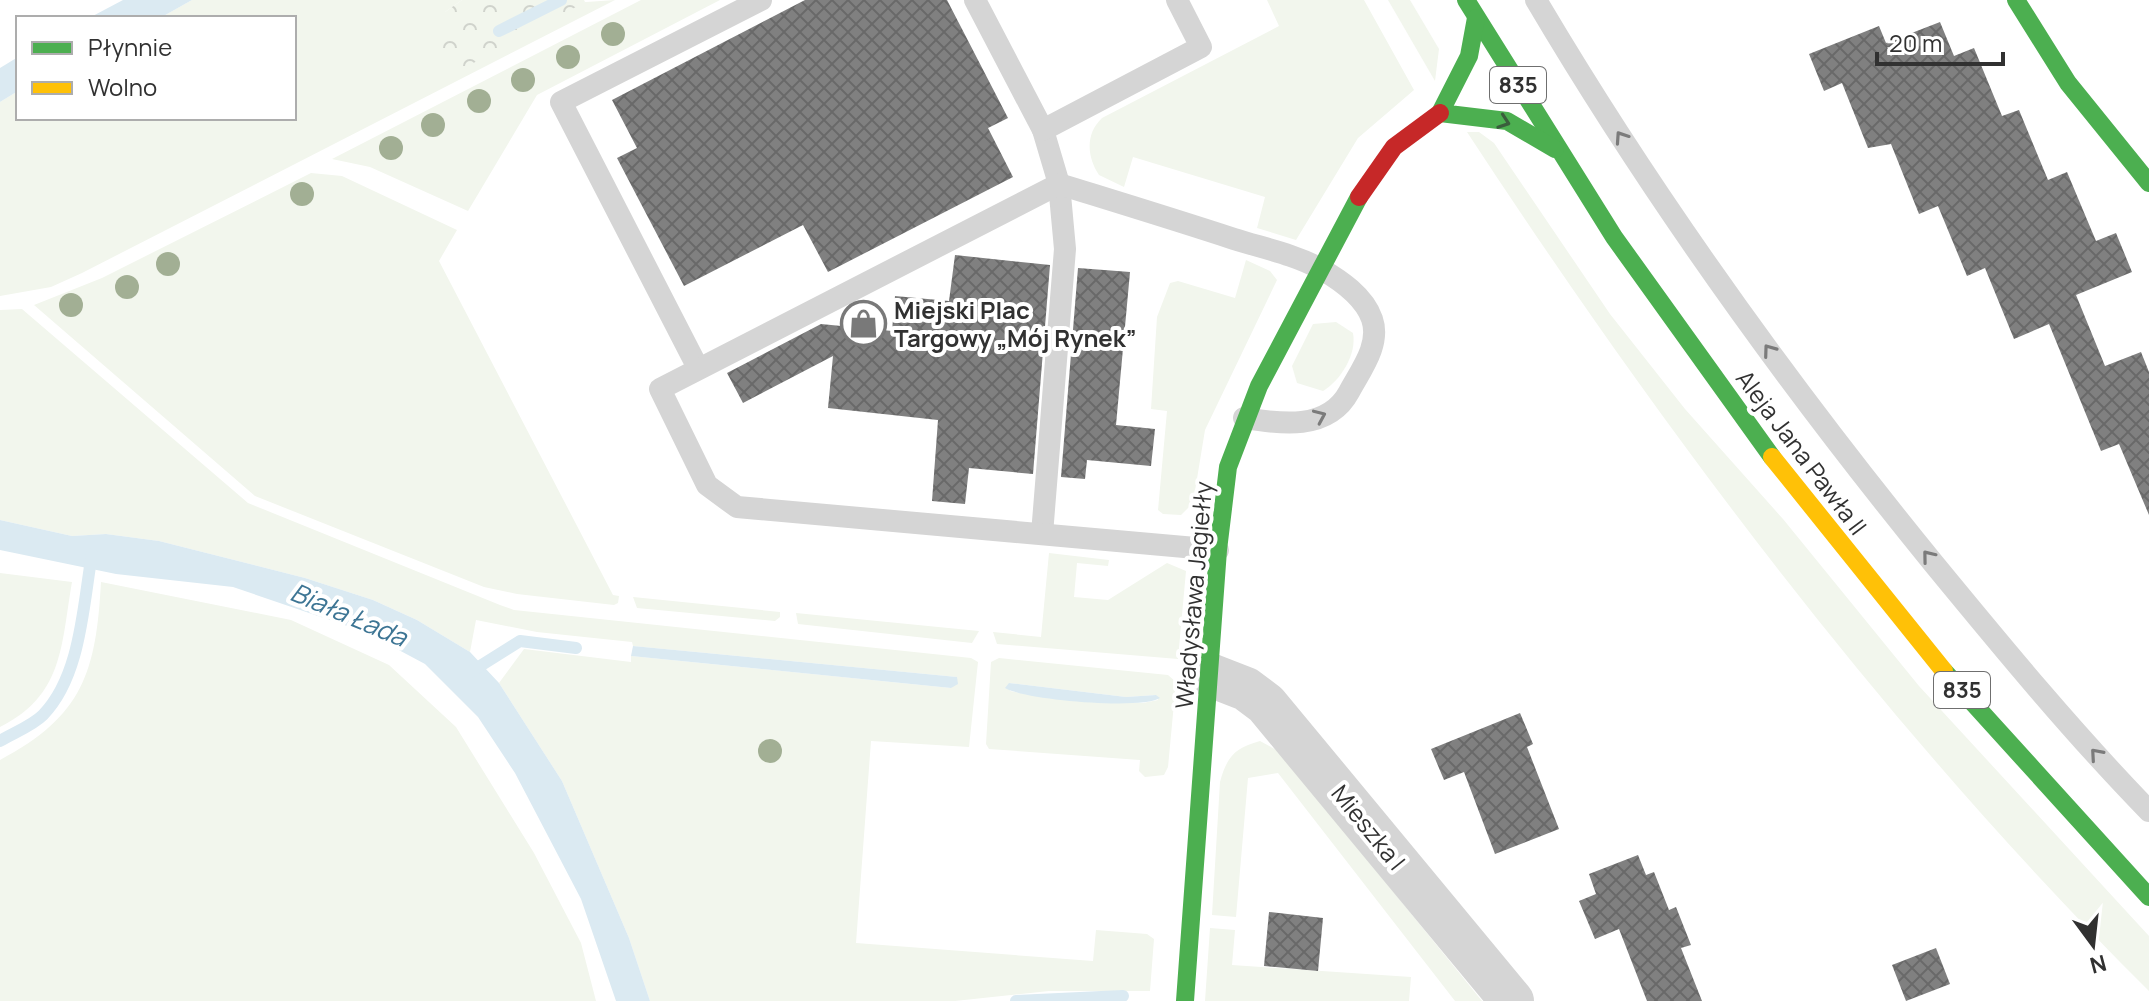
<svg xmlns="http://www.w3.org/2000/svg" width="2149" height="1001" font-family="Manrope,sans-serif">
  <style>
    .green { fill: #f2f6ed; fill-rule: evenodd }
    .forest { fill: url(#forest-crowns) }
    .water { fill: #dbeaf2 }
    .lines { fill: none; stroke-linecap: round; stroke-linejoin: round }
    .stream { stroke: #dbeaf2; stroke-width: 12 }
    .building { fill: url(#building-cross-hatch) }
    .lane { stroke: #d5d5d5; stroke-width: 22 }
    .street { stroke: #d5d5d5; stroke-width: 44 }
    .fast { stroke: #4caf50; stroke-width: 18 }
    .slow { stroke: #ffc107; stroke-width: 18 }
    .jam { stroke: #c62828; stroke-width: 18 }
    .tree { fill: #a2af94 }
    .oneway { stroke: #3a5d3c }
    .oneway2 { stroke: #7b7b7b }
    .labels { text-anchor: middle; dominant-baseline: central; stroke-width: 8; stroke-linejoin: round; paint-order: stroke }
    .shield { fill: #fff; stroke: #6f6f6f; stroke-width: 2 }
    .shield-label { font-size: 22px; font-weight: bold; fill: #313131 }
    .poi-label { font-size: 24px; font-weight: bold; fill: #313131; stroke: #fff; text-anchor: start }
    .street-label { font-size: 24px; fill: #313131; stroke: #fff }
    .water-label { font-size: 26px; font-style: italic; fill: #3d7594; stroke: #fff }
  </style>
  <defs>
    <pattern id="forest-crowns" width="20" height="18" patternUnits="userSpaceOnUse" patternTransform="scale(2)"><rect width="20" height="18" fill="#f2f6ed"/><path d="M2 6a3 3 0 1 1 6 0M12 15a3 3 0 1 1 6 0" fill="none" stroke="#d0d3cc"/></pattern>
    <pattern id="building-cross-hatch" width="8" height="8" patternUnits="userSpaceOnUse" patternTransform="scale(2)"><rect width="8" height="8" fill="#808080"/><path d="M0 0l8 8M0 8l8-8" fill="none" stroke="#696969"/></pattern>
  </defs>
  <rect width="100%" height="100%" fill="#fff"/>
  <g class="green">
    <path d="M192,0H462L445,12L615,0L82,273L51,287L0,296V102L18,91V118H294V18H160Z"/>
    <path d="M641,0H720L537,95L468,211L370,167L332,159Z"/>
    <path d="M1267,0H1364L1414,90L1358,138L1296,240L1257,228L1265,197L1133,157L1124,187L1099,175C1087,157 1085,134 1102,118L1279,26Z"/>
    <path d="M1388,0H1410L1439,49L1435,81Z"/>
    <path d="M1467,132H1479L1494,143L1610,314L1685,409L1783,519L1919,686L2149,936V991C1889,732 1667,437 1467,132Z"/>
    <path d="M311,173L342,176L457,230L439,261L613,595L619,596L618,603L614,605L517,594L484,587L255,496L34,305L102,278Z"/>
    <path d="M1246,260L1270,271L1277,280L1205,430L1193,503L1181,515L1163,514L1158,510L1167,411L1151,409L1157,317L1170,283L1178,281L1235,298Z"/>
    <path d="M22,309L248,503L500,605L514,610L971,658L978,662L969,747L871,741L856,943L1093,961L1096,930L1147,934L1154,939L1150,991H1049L955,1001H650L629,938L562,781L499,683L524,649L631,662V656L951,688L957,677L633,646L632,642L537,632L476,620L470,652L417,620L373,600L305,578L159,541L106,534L72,536L0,520V310Z"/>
    <path d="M1336,322L1353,333C1357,354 1341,380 1323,391L1297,383L1292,366L1313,324Z"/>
    <path d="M1049,553L1109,560L1108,566L1077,563L1074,597L1108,600L1167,563L1186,571L1178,659L997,644L993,632L1041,637Z"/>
    <path d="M0,573L72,582C61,645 64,695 0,727Z"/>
    <path d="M101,582L291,620L389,665L456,727L534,853L581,943L596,1001H0V760C83,716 96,672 101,582Z"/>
    <path d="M633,597L780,612V617L775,621L637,608Z"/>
    <path d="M796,613L979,631L972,643L798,624Z"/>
    <path d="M999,658L1168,675L1176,682L1168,767L1164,775L1145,777L1139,771L1140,760L989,749L986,744L991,662ZM1009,683L1126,697L1156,695L1158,700L1143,703L1042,697L1010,691Z"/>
    <path d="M1260,741L1280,752L1482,1001H1455L1278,773L1248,778L1236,917L1212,915L1220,782C1227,756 1235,748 1260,741Z"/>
    <path d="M1210,928L1235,930L1232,965L1411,977L1409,1001H1205Z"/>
  </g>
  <path class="forest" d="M462,0H584L585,2L457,72L441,50L445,12Z"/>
  <g class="water">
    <path d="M123,0H192L160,18H89Z"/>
    <path d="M18,57V91L0,102V68Z"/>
    <path d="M0,520L72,536L106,534L159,541L305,578L373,600L417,620L470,652L499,683L562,781L629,938L650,1001H616L581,899L515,773L478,717L425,664L365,632L233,587L116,574L0,550Z"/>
    <path d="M633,646L957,677L958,684L951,688L631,656Z"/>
    <path d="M1009,683L1126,697L1156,695L1160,698C1141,710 1025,700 1005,688Z"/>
  </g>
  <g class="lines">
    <g class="stream">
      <path d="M499,31L561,0"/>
      <path d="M469,673L520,641L576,648"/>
      <path d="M0,741C13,733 32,726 43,715C81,676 83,605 92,554"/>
      <path d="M1016,1001L1123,996"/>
    </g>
  </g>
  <g class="building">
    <path d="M805,0H947L1008,118L988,128L1013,177L828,272L803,225L684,286L617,158L637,148L612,100Z"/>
    <path d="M1940,22L1954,56L1974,48L2002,116L2019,110L2048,180L2067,172L2096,241L2116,233L2132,272L2076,295L2105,366L2141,352L2149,372V515L2119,444L2101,451L2049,324L2014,339L1985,268L1967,276L1938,206L1919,214L1891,144L1868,148L1842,83L1824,91L1809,54L1879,26L1886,43Z"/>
    <path d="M955,255L1050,265L1033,474L969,468L965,504L932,501L938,420L828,408L833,356L743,403L727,373L821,324L892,331L895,296L949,301Z"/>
    <path d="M1078,268L1130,272L1116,425L1155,429L1151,466L1087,460L1085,479L1061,477Z"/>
    <path d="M1520,713L1533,744L1527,747L1559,829L1495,854L1464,772L1444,780L1431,749Z"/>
    <path d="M1638,855L1646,875L1654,872L1669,910L1676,907L1691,945L1681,948L1702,1001H1647L1619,929L1595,939L1579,901L1596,894L1589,874Z"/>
    <path d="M1269,912L1323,918L1318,971L1264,966Z"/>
    <path d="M1936,948L1950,984L1906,1001L1892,965Z"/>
  </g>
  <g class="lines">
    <g class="lane">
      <path d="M975,0L1043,130L1059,184L1065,249L1042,534"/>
      <path d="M1536,0C1653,198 1789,386 1934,564C2003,648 2073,733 2149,811"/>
      <path d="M1043,130L1201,47L1177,0"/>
      <path d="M698,368L561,102L761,0"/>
      <path d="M1218,550L737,507L707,485L660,389L1059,184C1117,202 1176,220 1234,239C1262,248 1294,254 1321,269C1340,280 1364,296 1372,319C1381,345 1360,371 1349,392C1328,431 1280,424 1244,418"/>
    </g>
    <path class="street" d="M1210,675L1246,689L1266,704L1512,1001"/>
    <g class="fast">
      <path d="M1466,0L1614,237L1772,457"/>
      <path d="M2016,0L2068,83L2149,183"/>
      <path d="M1476,18L1469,56L1440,113L1507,121L1555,149"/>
      <path d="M1944,671L2149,897"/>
      <path d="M1185,1001L1218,550L1228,467L1259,386L1359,197"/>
    </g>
    <path class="slow" d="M1772,457L1944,671"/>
    <path class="jam" d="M1359,197L1394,147L1440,113"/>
  </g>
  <g class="tree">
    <circle cx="613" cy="34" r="12"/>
    <circle cx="568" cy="57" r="12"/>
    <circle cx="523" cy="80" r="12"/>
    <circle cx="479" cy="101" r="12"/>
    <circle cx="433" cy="125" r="12"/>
    <circle cx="391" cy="148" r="12"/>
    <circle cx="302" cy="194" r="12"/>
    <circle cx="168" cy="264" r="12"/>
    <circle cx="127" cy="287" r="12"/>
    <circle cx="71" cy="305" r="12"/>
    <circle cx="770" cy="751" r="12"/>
  </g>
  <defs><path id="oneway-chevron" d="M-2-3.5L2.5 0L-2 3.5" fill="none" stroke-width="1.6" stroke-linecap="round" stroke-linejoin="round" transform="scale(2)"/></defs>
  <use class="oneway" href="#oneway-chevron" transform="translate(1504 122) rotate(19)"/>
  <g class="oneway2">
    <use href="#oneway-chevron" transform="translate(1621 137) rotate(-124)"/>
    <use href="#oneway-chevron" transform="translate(1769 350) rotate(-126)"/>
    <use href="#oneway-chevron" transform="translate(1320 416) rotate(-24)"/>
    <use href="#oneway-chevron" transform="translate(1928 556) rotate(-129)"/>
    <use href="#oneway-chevron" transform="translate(2096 754) rotate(-131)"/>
  </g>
  <defs>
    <symbol id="shop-ring" viewBox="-11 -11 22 22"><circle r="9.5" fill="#fff" stroke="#797979" stroke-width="1.5"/><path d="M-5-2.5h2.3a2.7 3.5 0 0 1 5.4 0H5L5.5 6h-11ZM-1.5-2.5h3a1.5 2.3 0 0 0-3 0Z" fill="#797979"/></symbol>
  </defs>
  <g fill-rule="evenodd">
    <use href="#shop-ring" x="838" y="298" width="51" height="51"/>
  </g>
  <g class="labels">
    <g class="shield">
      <rect x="1490" y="67" width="56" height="36" rx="6"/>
      <rect x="1934" y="672" width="56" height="36" rx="6"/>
    </g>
    <g class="shield-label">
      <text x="1518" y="85">835</text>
      <text x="1962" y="690">835</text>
    </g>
    <g class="poi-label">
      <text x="894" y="309">Miejski Plac<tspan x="894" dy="28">Targowy „Mój Rynek”</tspan></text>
    </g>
    <g class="street-label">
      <text transform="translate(1802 452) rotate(53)">Aleja Jana Pawła II</text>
      <text transform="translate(1193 595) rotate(-85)">Władysława Jagiełły</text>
      <text transform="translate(1369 827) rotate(51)">Mieszka I</text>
    </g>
    <g class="water-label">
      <text transform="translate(349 614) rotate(23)">Biała Łada</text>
    </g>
  </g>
  <rect x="16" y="16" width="280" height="104" fill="#ffffff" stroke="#adadad" stroke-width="2"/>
  <rect x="32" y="42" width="40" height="12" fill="#4caf50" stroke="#adadad" stroke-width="2"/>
  <text x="88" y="56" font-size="24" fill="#313131">Płynnie</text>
  <rect x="32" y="82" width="40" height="12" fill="#ffc107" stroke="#adadad" stroke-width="2"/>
  <text x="88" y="96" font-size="24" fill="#313131">Wolno</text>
  <g transform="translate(2093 945) rotate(165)" stroke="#ffffff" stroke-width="6" paint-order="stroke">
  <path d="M0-6L14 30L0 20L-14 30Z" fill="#313131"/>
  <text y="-12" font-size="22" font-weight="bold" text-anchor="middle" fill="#313131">N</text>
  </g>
  <path d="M1877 52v12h126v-12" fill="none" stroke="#313131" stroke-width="4"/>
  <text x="1889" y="52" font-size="24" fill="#313131" stroke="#ffffff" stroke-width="6" paint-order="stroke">20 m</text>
</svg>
